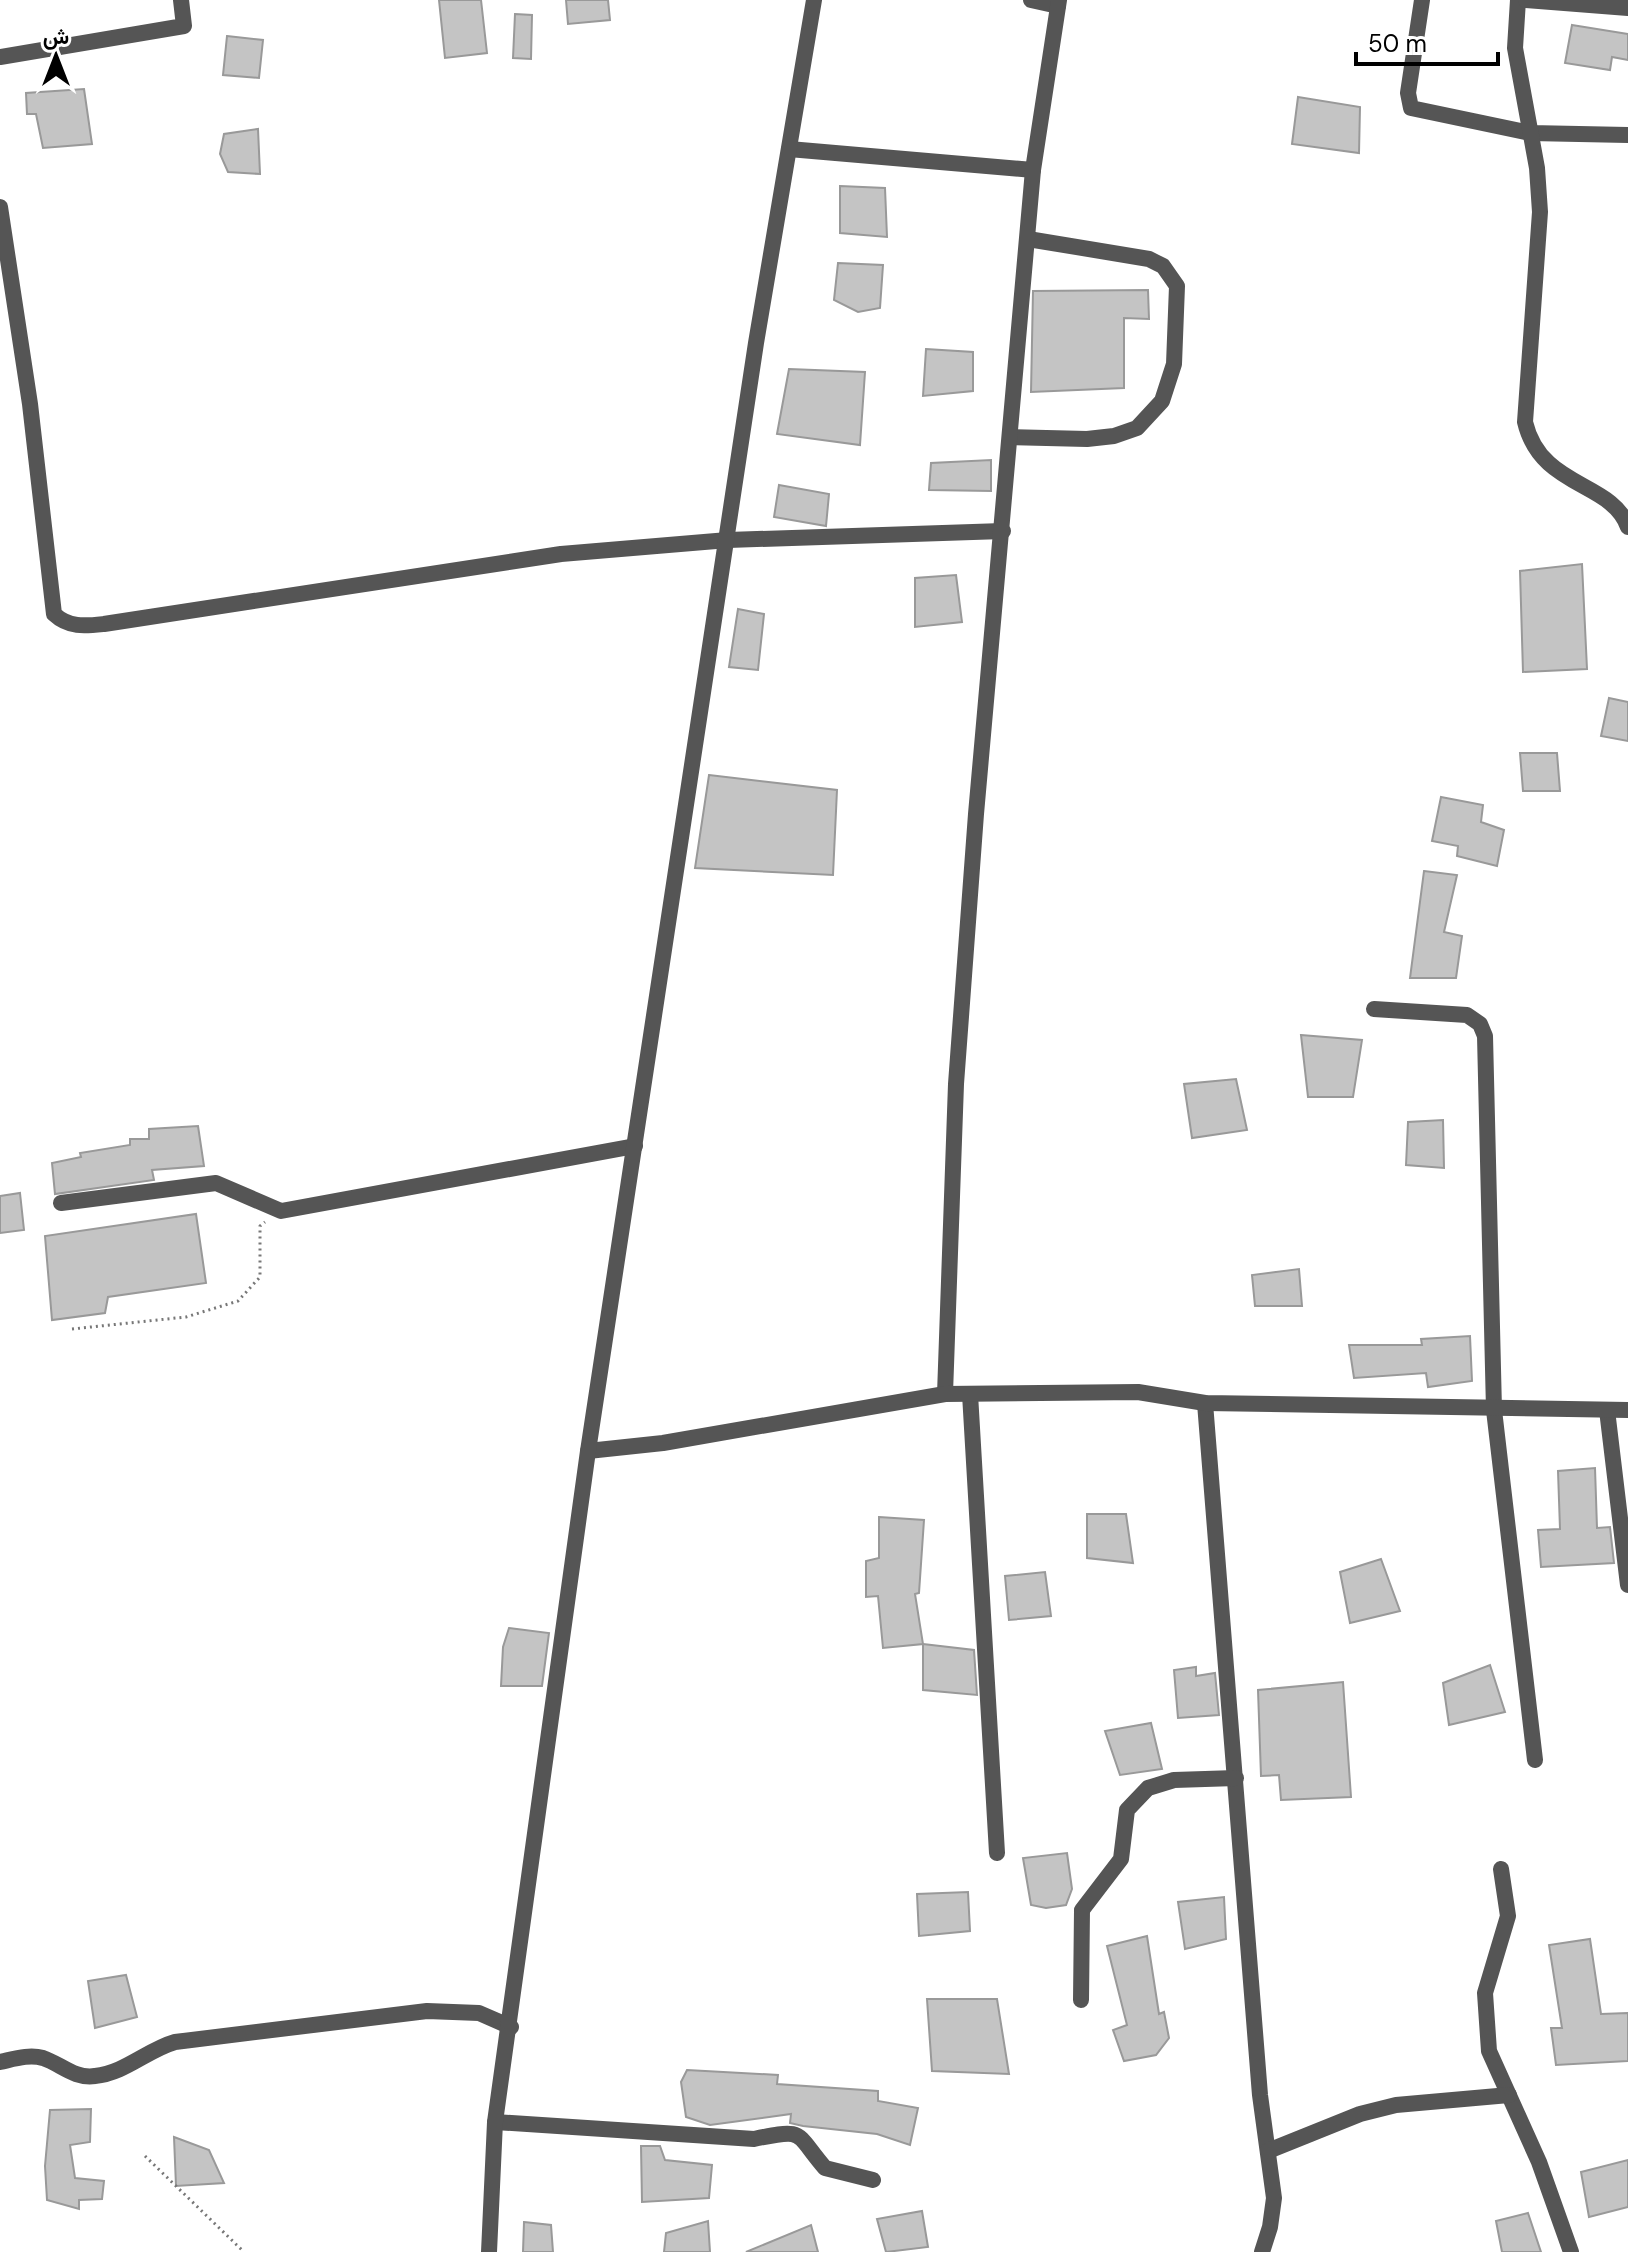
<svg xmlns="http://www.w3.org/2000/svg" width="1628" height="2252" font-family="'DM Sans',Vazirmatn,sans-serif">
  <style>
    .building { fill: #c4c4c4; stroke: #999; stroke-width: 2 }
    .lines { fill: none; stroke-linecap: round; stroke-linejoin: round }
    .path { stroke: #777; stroke-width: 3; stroke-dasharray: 2 4; stroke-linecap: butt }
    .minor { stroke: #555; stroke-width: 16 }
    .tertiary { stroke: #555; stroke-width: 16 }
  </style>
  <rect width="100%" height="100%" fill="#fff"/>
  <g class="building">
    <path d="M439,0H481L487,53L445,58Z"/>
    <path d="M566,0H608L610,20L568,24Z"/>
    <path d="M515,14L532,15L531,59L513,58Z"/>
    <path d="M1572,25L1628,34V60L1612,57L1610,70L1565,63Z"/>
    <path d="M227,36L263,40L259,78L223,75Z"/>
    <path d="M84,89L92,144L43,148L36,114H27L26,93Z"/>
    <path d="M1298,97L1360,107L1359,153L1292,144Z"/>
    <path d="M258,129L260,174L228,172L220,154L224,134Z"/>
    <path d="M840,186L885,188L887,237L840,233Z"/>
    <path d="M838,263L883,265L880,308L858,312L834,300Z"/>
    <path d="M1148,290L1149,319L1124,318V388L1031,392L1033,291Z"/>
    <path d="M926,349L973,352V391L923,396Z"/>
    <path d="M789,369L865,372L860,445L777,434Z"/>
    <path d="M991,460V491L929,490L931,463Z"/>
    <path d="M779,485L829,494L826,526L774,517Z"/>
    <path d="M1582,564L1587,669L1523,672L1520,571Z"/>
    <path d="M956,575L962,622L915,627V578Z"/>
    <path d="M738,609L764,614L758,670L729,667Z"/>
    <path d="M1609,698L1628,702V741L1601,736Z"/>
    <path d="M1520,753H1557L1560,791H1523Z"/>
    <path d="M709,775L837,790L833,875L695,868Z"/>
    <path d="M1441,797L1483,805L1481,822L1504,830L1497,866L1457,856L1458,846L1432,841Z"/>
    <path d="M1424,871L1457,875L1444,932L1462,936L1456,978H1410Z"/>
    <path d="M1301,1035L1362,1040L1353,1097H1308Z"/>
    <path d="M1236,1079L1247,1130L1192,1138L1184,1084Z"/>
    <path d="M1443,1120L1444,1168L1406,1165L1408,1122Z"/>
    <path d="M198,1126L204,1166L152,1170L154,1180L55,1194L52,1163L81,1157L80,1153L130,1145V1139H149V1129Z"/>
    <path d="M20,1193L24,1230L0,1233V1196Z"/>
    <path d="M196,1214L206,1283L108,1297L105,1313L52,1320L45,1236Z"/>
    <path d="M1299,1269L1302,1306H1255L1252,1275Z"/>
    <path d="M1470,1336L1472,1381L1428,1387L1426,1373L1354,1378L1349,1345H1422L1421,1339Z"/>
    <path d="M1595,1468L1597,1528L1610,1527L1614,1563L1541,1567L1538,1530L1560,1529L1558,1471Z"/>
    <path d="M1087,1514H1126L1133,1563L1087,1558Z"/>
    <path d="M879,1517L924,1520L919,1593L915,1594L923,1644L883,1648L878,1596L866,1597V1561L879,1558Z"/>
    <path d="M1381,1559L1400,1611L1350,1623L1340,1572Z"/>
    <path d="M1045,1572L1051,1616L1009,1620L1005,1576Z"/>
    <path d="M509,1628L549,1633L542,1686H501L503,1647Z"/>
    <path d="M923,1644L974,1650L977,1695L923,1690Z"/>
    <path d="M1490,1665L1505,1712L1449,1725L1443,1683Z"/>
    <path d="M1196,1667V1676L1215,1673L1219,1715L1178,1718L1174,1670Z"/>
    <path d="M1343,1682L1351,1797L1281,1800L1279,1775L1261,1776L1258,1690Z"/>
    <path d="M1151,1723L1162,1769L1120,1775L1105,1731Z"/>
    <path d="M1067,1853L1072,1889L1066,1905L1046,1908L1031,1905L1023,1858Z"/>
    <path d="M968,1892L970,1931L919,1936L917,1894Z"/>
    <path d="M1224,1897L1226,1939L1185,1949L1178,1902Z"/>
    <path d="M1147,1936L1159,2014L1164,2012L1169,2038L1156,2055L1124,2061L1113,2030L1127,2025L1107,1946Z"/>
    <path d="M1590,1939L1601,2014L1628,2013V2061L1556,2065L1551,2028H1562L1549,1945Z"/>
    <path d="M126,1975L137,2017L95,2028L88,1981Z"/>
    <path d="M927,1999H997L1009,2074L932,2071Z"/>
    <path d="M687,2070L778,2075L777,2084L878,2091V2101L918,2108L910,2145L877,2134L803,2126L790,2123L791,2114L710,2125L686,2117L681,2082Z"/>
    <path d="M91,2109L90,2142L70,2145L75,2178L104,2181L102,2199L79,2200V2209L47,2200L45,2166L50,2110Z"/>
    <path d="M174,2137L209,2150L224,2183L176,2186Z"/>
    <path d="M641,2146H660L665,2160L712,2165L709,2198L642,2202Z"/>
    <path d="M1628,2160V2207L1589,2217L1581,2172Z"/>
    <path d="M922,2211L928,2247L886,2252L877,2219Z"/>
    <path d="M1528,2213L1541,2252H1502L1496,2221Z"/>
    <path d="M708,2221L710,2252H664L666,2233Z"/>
    <path d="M524,2222L551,2225L553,2252H523Z"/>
    <path d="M811,2225L818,2252H746Z"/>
  </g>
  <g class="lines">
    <g class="path">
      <path d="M72,1329L186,1317L238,1301L260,1277V1226L265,1222"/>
      <path d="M145,2156L244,2252"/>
    </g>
    <g class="minor">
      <path d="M1031,0L1058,6"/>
      <path d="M1422,0L1408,93L1411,108L1530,133L1628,135"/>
      <path d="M1518,0L1515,48L1537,168L1540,212L1525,422C1541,489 1612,481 1628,527"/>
      <path d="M1526,0L1628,8"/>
      <path d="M0,57L184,26L181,0"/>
      <path d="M789,149L1033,170"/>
      <path d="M0,207L30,404L54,614C69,628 85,626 104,624L561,554L728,540L1003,531"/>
      <path d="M1011,437L1087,439L1114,436L1137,428L1162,401L1174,364L1177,286L1163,266L1149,259L1028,239"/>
      <path d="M1374,1009L1467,1015L1480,1024L1485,1036L1494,1410L1535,1760"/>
      <path d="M61,1203L216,1183L281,1211L635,1146"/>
      <path d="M945,1394L956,1084L976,814L1033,170L1059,0"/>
      <path d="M970,1394L997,1853"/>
      <path d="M1205,1403L1260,2095L1274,2198L1270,2227L1262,2252"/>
      <path d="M1607,1410L1628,1585"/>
      <path d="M588,1451L663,1443L945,1394L1138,1392L1205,1403L1628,1410"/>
      <path d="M1501,1869L1508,1916L1485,1993L1489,2051L1539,2162L1571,2252"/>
      <path d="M1081,2000L1082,1910L1121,1859L1127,1810L1148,1788L1174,1780L1236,1778"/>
      <path d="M0,2062C14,2059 29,2054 43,2058C61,2064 74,2079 95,2076C125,2073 147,2050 175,2042L427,2011L479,2013L511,2027"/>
      <path d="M495,2122L754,2139C806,2128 794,2132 825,2168L873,2180"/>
      <path d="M1268,2151L1360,2114L1396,2105L1509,2095"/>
    </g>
    <path class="tertiary" d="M489,2252L495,2122L588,1451L756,343L814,0"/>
  </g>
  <g transform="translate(56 56)" stroke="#ffffff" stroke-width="6" paint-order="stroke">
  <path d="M0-6L14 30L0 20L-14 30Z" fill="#000000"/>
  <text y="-12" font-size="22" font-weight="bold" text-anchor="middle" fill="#000000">ش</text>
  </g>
  <path d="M1356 52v12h142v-12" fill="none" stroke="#000000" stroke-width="4"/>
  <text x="1368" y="52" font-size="24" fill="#000000" stroke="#ffffff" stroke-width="6" paint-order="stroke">50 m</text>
</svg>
